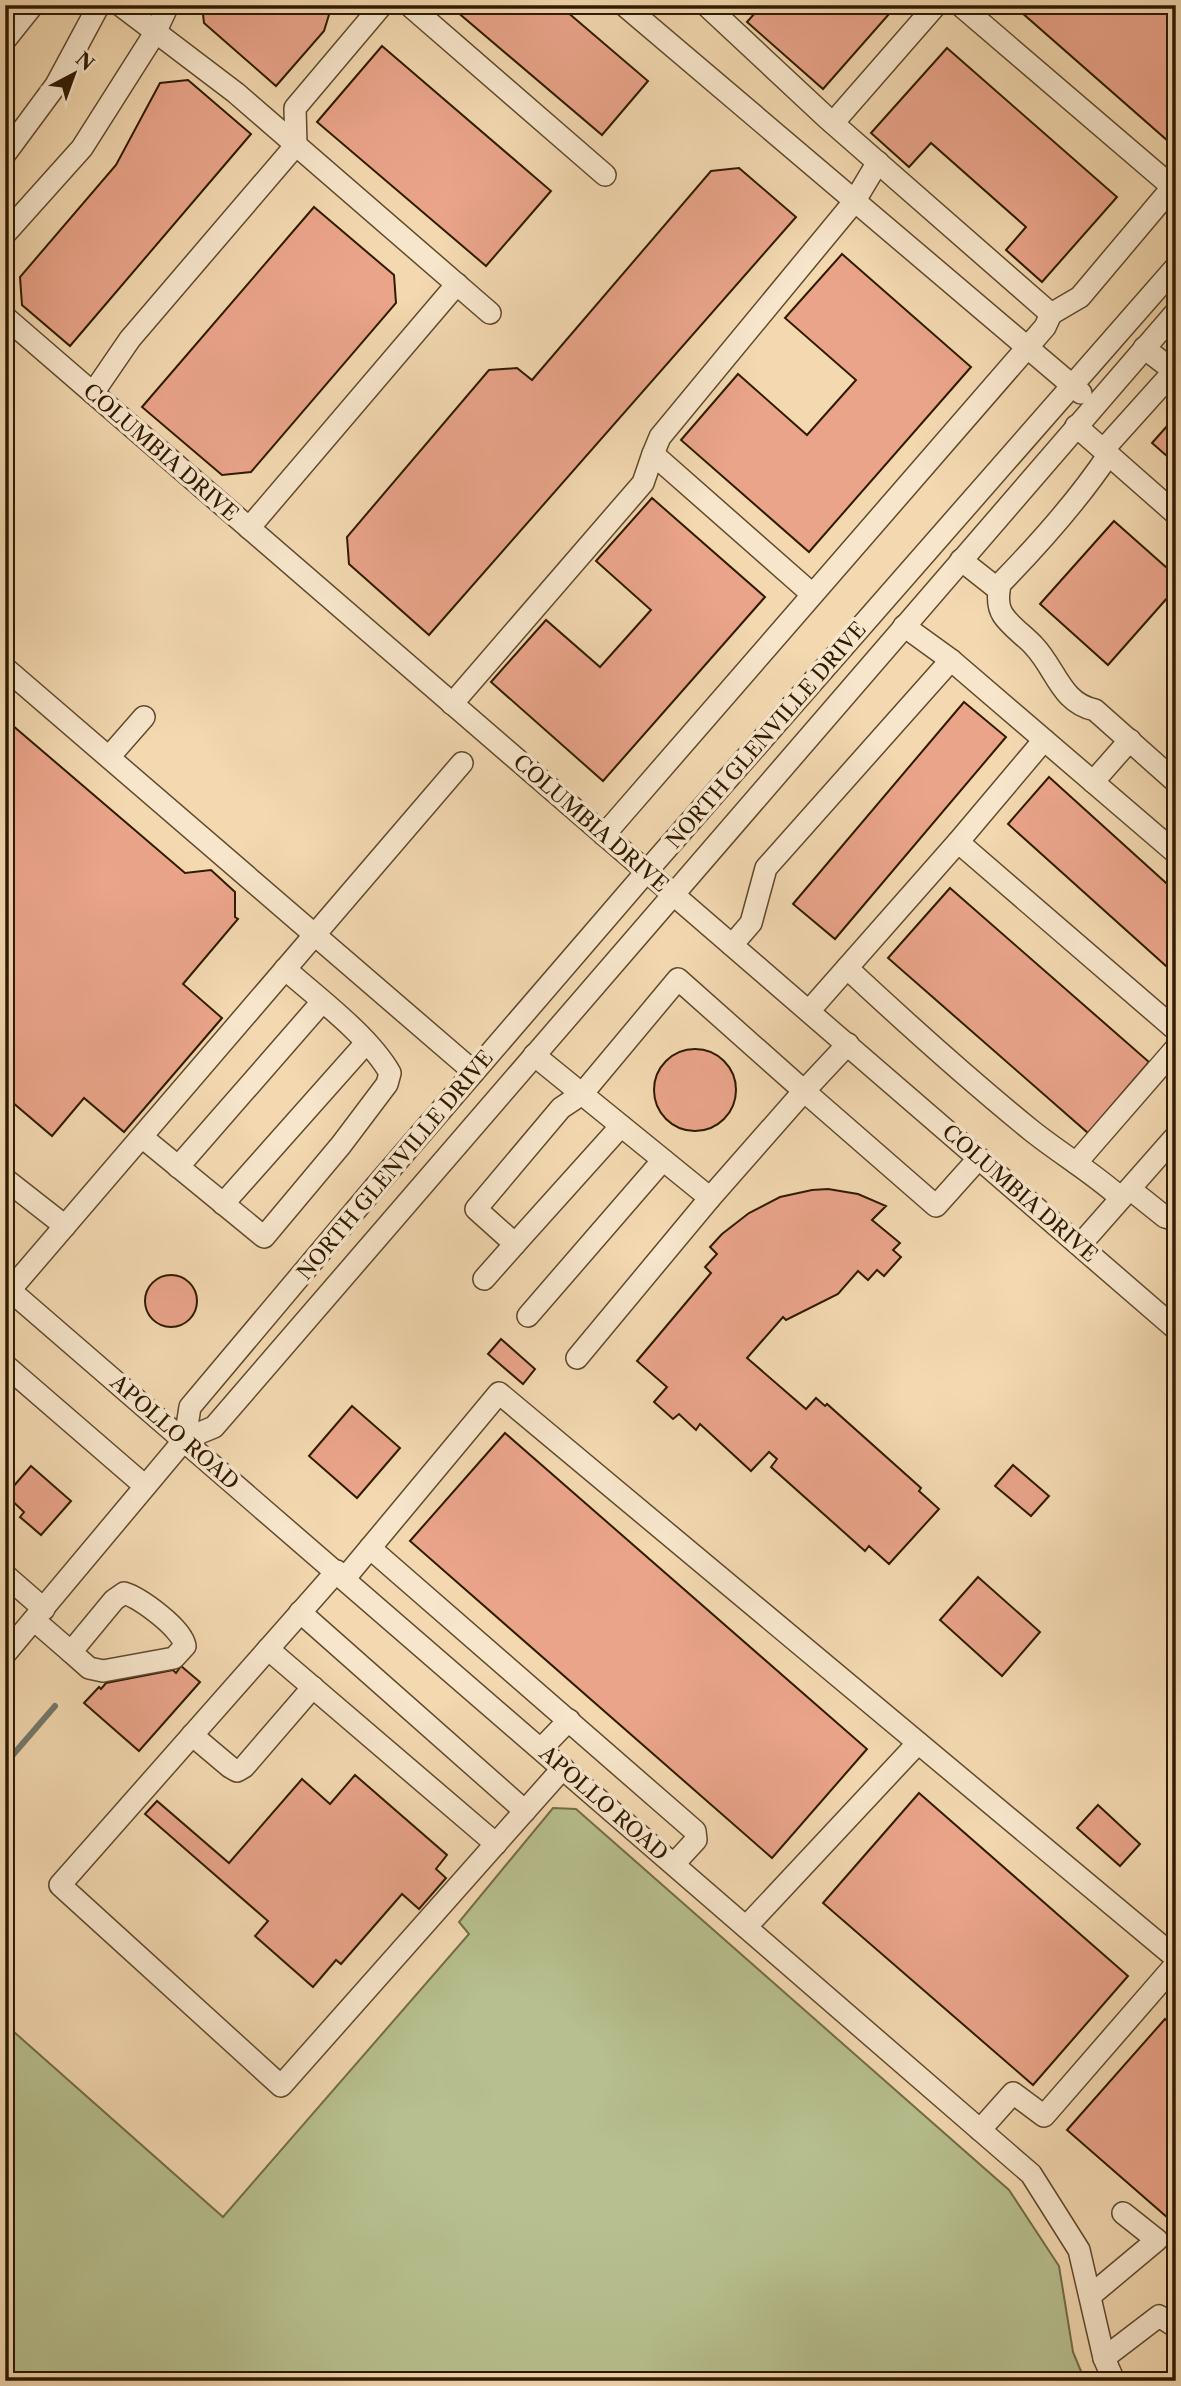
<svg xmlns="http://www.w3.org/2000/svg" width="1181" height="2386" font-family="'Libre Caslon Text',serif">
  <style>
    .green { fill: #b7bf8e; stroke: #736d47; stroke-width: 2 }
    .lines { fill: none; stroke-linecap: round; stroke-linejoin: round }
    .stream { stroke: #72796d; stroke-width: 6 }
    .building { fill: #eaa48a; stroke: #2f1b00; stroke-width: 2 }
    .minor-casing { stroke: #604a2c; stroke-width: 24 }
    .minor { stroke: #f7e6cc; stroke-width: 21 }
    .labels { text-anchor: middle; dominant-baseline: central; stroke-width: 7; stroke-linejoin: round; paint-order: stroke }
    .street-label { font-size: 21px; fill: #2f1b00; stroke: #f7e6cc }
  </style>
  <rect width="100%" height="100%" fill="#f3d8b0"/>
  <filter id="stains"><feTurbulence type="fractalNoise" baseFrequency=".00286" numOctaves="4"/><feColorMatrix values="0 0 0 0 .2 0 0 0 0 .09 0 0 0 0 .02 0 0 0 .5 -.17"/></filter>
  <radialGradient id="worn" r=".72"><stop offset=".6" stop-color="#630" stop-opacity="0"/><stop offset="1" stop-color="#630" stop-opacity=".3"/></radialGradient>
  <path class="green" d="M553,1808L576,1809L1009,2190L1059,2266L1073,2352L1085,2381H5V2024L223,2217L469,1934L459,1922Z"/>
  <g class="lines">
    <path class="stream" d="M5,1764L55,1706"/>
  </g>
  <g class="building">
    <path d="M202,5H332L324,31L276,86L204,23Z"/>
    <path d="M449,5H559L648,81L602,135Z"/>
    <path d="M762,5H897L823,89L747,22Z"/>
    <path d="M1013,5H1164L1176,16V132L1168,141Z"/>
    <path d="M382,46L551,191L486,266L317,122Z"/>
    <path d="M947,48L1117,197L1042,282L1006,250L1026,227L931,143L909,167L871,133Z"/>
    <path d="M188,80L251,134L70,346L22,305L20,277L116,165L160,83Z"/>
    <path d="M739,168L796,217L429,635L349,564L347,537L489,370L517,368L532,380L711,171Z"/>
    <path d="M314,207L394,275L396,303L251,472L222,475L142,407Z"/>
    <path d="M842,254L971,367L809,552L681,440L738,374L807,435L856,380L785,318Z"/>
    <path d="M1176,416V464L1152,443Z"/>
    <path d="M652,498L765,597L603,781L491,682L546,620L600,667L651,610L596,561Z"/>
    <path d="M1114,521L1176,576V588L1108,665L1040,604Z"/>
    <path d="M964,702L1006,737L835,939L793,904Z"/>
    <path d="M5,719L185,873L211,870L235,892V917L238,919L183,984L222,1018L124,1132L84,1098L52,1136L5,1096Z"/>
    <path d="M1049,777L1176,892V975L1008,824Z"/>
    <path d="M950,888L1149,1062L1088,1133L888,958Z"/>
    <circle cx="695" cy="1090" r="41"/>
    <path d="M828,1189L858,1194L886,1206L872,1220L900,1243L893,1250L901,1257L884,1276L877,1270L868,1280L858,1271L838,1294L786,1320L783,1317L747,1358L806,1409L816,1398L825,1406L827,1404L921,1488L919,1491L939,1509L889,1564L869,1546L865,1551L771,1467L777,1459L769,1452L751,1471L700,1424L696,1430L679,1414L673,1419L654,1402L667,1387L637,1361L711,1273L705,1267L717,1254L710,1247L722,1234L749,1213L780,1197L812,1190Z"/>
    <circle cx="171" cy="1301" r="26"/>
    <path d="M501,1339L535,1369L523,1384L488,1354Z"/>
    <path d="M352,1406L400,1448L357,1498L309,1456Z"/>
    <path d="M505,1433L867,1749L772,1858L410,1541Z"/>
    <path d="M1013,1465L1049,1496L1031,1516L995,1486Z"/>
    <path d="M31,1466L71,1501L41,1535L20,1517L24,1512L6,1495Z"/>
    <path d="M978,1577L1040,1632L1002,1676L940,1620Z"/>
    <path d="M181,1666L200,1682L139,1751L84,1703L99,1687L101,1689L106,1683L173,1670L176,1673Z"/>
    <path d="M355,1775L447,1855L436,1869L446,1878L419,1909L402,1894L341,1964L336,1960L313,1987L255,1936L268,1921L145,1814L157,1801L229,1863L302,1779L330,1804Z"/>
    <path d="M919,1793L1128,1976L1033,2085L823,1903Z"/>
    <path d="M1098,1805L1140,1844L1120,1866L1077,1828Z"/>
    <path d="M1165,2019L1176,2028V2225L1067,2130Z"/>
  </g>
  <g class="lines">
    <defs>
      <g id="minor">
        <path d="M120,5L236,93L490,313"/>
        <path d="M409,5L605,175"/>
        <path d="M624,5L1081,393"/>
        <path d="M706,5L827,118L1051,314L1080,297L1176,183"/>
        <path d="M960,5L1176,190"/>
        <path d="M5,40L33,5"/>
        <path d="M833,123L936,5"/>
        <path d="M5,154L56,85L99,5"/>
        <path d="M5,234L82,148L155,33L168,5"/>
        <path d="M5,317L1176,1329"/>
        <path d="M93,393L130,339L296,145L295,108L382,5"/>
        <path d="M1076,426L1176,514"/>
        <path d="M1103,450L1174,371L1144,348"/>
        <path d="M653,454L660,437L854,202L878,162"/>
        <path d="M1109,454C1077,502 1040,543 1000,584C998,594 997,606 1003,615C1011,627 1025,636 1034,646C1056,669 1061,703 1095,710L1176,782"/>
        <path d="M249,528L457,284"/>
        <path d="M961,560L999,590"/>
        <path d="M951,660L1176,853"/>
        <path d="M5,668L474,1072"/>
        <path d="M452,704L643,483L653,454L812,594"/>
        <path d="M109,757L144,717"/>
        <path d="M1093,782L1130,740"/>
        <path d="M604,835L1045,327L1051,314"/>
        <path d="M958,842L1044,740"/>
        <path d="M732,945L751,923L766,868L951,660L904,626"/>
        <path d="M847,968C907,1024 968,1079 1032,1131C1061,1154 1093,1173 1121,1198"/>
        <path d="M809,1011L958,842L1176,1030"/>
        <path d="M534,1055L710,1198L577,1358"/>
        <path d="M142,1137L264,1237L341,1145L387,1084L390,1073C369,1036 318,998 285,969"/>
        <path d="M1076,1163L1176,1048"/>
        <path d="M178,1167L322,1002"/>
        <path d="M5,1179L65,1226"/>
        <path d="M1130,1189L1165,1217L1172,1219L1176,1217"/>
        <path d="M710,1198L804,1091L936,1206L979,1158"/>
        <path d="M223,1204L366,1043"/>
        <path d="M515,1244L621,1126"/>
        <path d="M1080,1245L1176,1136"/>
        <path d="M484,1279L515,1244L476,1209L561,1108L582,1094L678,979L804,1091L848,1044"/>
        <path d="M5,1286L1031,2174L1079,2250L1104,2358L1114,2381"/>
        <path d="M10,1290L462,763"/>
        <path d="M528,1316L663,1160"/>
        <path d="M5,1365L145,1486"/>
        <path d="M185,1439L190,1407L375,1187L647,871L1176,267"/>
        <path d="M370,1548L695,1831L696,1840L674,1864"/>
        <path d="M337,1571L60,1885L281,2086L563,1768"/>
        <path d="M5,1575L44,1609"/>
        <path d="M345,1578L499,1393L1176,1958"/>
        <path d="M124,1593C140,1598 182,1628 185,1646L174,1658L103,1671L89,1668L71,1652L114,1600Z"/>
        <path d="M300,1612L525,1811"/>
        <path d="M34,1620L71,1652"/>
        <path d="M268,1649L496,1844"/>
        <path d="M5,1654L185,1439L214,1427L1176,312"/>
        <path d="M192,1735L230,1767L237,1771L244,1767L313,1687"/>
        <path d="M541,1749L569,1720"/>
        <path d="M746,1927L918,1743"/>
        <path d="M980,2130L1013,2093L1044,2116L1176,1964"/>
        <path d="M1090,2296L1157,2240L1123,2213"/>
        <path d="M1104,2358L1159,2316L1176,2327"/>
      </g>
    </defs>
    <use href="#minor" class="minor-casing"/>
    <use href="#minor" class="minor"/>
  </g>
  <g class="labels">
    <g class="street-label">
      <text transform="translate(161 452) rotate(41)">COLUMBIA DRIVE</text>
      <text transform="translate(766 735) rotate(-49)">NORTH GLENVILLE DRIVE</text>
      <text transform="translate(591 823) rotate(41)">COLUMBIA DRIVE</text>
      <text transform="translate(395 1165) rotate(-50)">NORTH GLENVILLE DRIVE</text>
      <text transform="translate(1020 1193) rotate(41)">COLUMBIA DRIVE</text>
      <text transform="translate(175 1432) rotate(41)">APOLLO ROAD</text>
      <text transform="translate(604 1803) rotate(41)">APOLLO ROAD</text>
    </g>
  </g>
  <rect width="1181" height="2386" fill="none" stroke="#f3d8b0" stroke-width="28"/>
  <rect x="7" y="7" width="1167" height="2372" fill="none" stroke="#2f1b00" stroke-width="3.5"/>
  <rect x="14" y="14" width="1153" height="2358" fill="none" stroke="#2f1b00" stroke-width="2"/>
  <g transform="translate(74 74) rotate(41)" stroke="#f7e6cc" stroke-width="5" paint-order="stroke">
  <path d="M0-5L12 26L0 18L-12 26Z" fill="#2f1b00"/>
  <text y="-10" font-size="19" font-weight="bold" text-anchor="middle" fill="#2f1b00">N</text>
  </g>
  <rect width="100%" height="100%" filter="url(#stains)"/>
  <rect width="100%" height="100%" fill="url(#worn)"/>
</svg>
